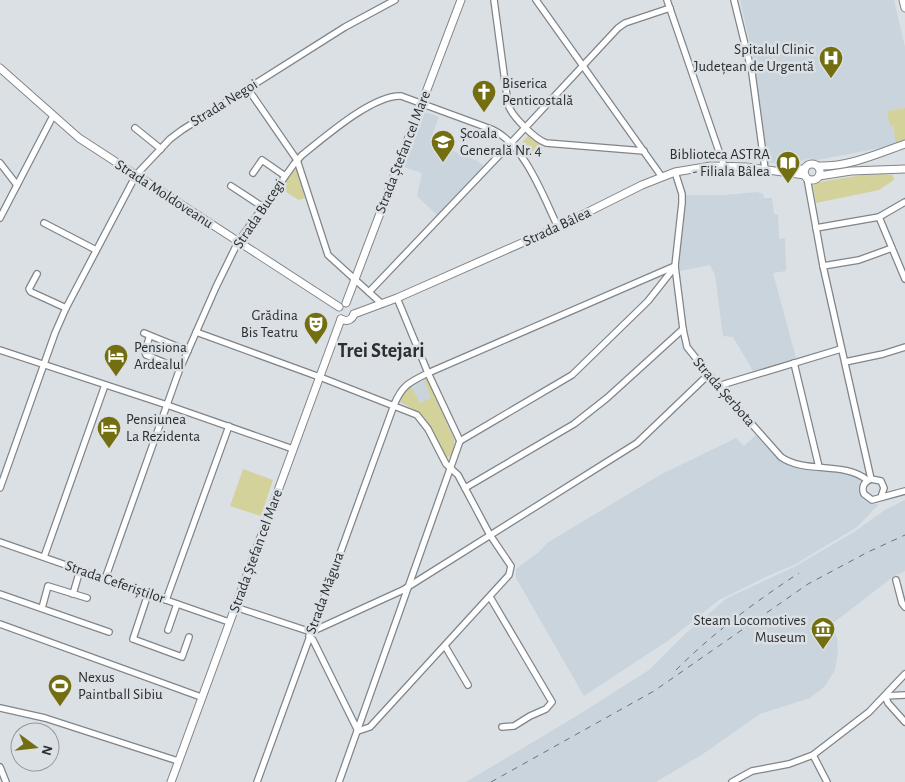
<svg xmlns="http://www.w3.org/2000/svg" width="905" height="782" font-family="'Alegreya Sans',sans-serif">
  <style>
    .built { fill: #c9d4dc }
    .green { fill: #d3d29b }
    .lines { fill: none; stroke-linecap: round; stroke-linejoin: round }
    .stream { stroke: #8ebee3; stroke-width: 1 }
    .minor-casing { stroke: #818589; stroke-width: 8 }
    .major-casing { stroke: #818589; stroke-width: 9 }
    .minor { stroke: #fff; stroke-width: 5.5 }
    .major { stroke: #fff; stroke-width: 7 }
    .rail { stroke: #6e7175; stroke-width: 1; stroke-dasharray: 6 6; stroke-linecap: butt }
    .labels { text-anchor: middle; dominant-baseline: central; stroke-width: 5; stroke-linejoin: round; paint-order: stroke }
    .poi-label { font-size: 15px; fill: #2c2e30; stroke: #dbe0e5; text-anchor: start }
    .street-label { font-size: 15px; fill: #2c2e30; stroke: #dbe0e5 }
    .district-label { font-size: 20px; font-weight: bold; fill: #2c2e30; stroke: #dbe0e5 }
  </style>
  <rect width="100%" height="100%" fill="#dbe0e5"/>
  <g class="built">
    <path d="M740,0H894L905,47V108L888,111L890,125H893L896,145L812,161V158L788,164L787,162L768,163L754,61Z"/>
    <path d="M425,112L439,117L430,141L477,161L484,166L437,215L417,196L422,173L404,167Z"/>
    <path d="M757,192L763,194L764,198H772L774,214L778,215L779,239L785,238L786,271L773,273L796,358L753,371L733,337L723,336L715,275L710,265L680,271L678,262L684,223L685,195H725Z"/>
    <path d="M424,380L431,398L420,404L411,386Z"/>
    <path d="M759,432L788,461L862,476L858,489L862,499L870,504H879L857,527L794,565L768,576L719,600L669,640L584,696L516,578V569L539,552L547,543L660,475L736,438L744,446Z"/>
    <path d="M905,500V571L894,576L832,624L837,638L838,651L835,670L825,686L810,698L760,714L703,754L656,782H466L575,717L649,670L684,635L727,598L794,567L854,532L885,510Z"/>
  </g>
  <g class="green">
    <path d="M905,108V141L896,145L893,125H890L887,111Z"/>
    <path d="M529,135L542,146L526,155L517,147Z"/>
    <path d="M294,169L297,170L305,198L299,200L281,189Z"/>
    <path d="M881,174L893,175L894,180L879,190L816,203L813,185L819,182L863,175Z"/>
    <path d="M427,378L454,439L455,448L452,456L446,457L425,418L420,413L400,402L404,393L411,386L420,403L431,398L424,380Z"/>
    <path d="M243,469L273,480L261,516L230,506Z"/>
  </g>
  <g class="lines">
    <path class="stream" d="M901,585L905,600"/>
    <defs>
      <g id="minor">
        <path d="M494,0L508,104C511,116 535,139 546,143L644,151"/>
        <path d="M536,0L662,177"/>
        <path d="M667,0L724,166"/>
        <path d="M734,0L752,73L765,169"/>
        <path d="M248,89L297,160L328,255L382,304"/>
        <path d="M135,128L161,149"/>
        <path d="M0,163L17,185"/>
        <path d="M675,172L682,194V203L675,266L683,329L687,347L718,386L781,457C805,474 844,461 867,480"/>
        <path d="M253,173L262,160L285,176"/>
        <path d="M807,178L823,266L871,479"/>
        <path d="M231,186L263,207"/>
        <path d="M879,217L905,279"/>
        <path d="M0,218L53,116"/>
        <path d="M44,223L96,250"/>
        <path d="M816,228L879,217L905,202"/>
        <path d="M823,266L859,260L892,248"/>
        <path d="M37,274L29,289L31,292L66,308"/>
        <path d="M369,292L510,144L618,28L625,23L670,8"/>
        <path d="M397,298L428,373L460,441"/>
        <path d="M196,332L325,379L417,415L428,429L446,464L458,475L490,535L511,566L509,575L370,727L358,731L313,640L309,636"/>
        <path d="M144,333L188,351"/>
        <path d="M149,338L145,352L146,355L180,369"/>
        <path d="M0,350L167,405L293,449"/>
        <path d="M845,362L883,354L905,347"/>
        <path d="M794,363L819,467"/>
        <path d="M718,386L841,349"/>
        <path d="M460,441L572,375L648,301L674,268"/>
        <path d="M0,488L55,333L66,308L136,175L170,139L182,130L345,27L395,0"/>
        <path d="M465,488L574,424L607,398L683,329"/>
        <path d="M881,497L884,488L881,481L871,479C864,482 861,487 864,494L872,500L905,491"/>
        <path d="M0,542L229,622"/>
        <path d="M44,557L105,385"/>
        <path d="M105,579L179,371L216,287L238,242L294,164L302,155C325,137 372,95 401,96L491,129C524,143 543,196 558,227"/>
        <path d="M896,580L902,603L905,607"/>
        <path d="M0,594L109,632"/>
        <path d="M73,594L80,570"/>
        <path d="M148,594L133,639L182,657L189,637"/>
        <path d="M490,597L552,702L546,709L530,716L514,726L502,727"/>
        <path d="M166,600L229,426"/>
        <path d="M235,607L311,632L403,590L637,443L708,375"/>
        <path d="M42,608L48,586L87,598"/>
        <path d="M0,624L201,697"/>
        <path d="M168,630L177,604"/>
        <path d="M445,646L468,685"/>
        <path d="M885,696L888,703L905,722"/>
        <path d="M885,696L905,695"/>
        <path d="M0,708L45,718L178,761"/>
        <path d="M813,755L827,782"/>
        <path d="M0,767L6,782"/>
        <path d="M257,782L394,405C402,385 410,382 428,373L675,266"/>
        <path d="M339,782L460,441"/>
        <path d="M732,782L752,771L789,764L813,755L869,712L905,674"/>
      </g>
      <g id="major">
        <path d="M903,0L905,8"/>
        <path d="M0,68L79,138L339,307"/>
        <circle cx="812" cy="172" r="8"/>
        <path d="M818,166C848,167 877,154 905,144"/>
        <path d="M780,169H805"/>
        <path d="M819,176L851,171L905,169"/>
        <path d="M346,303L461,0"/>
        <path d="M354,314L397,298L558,227L642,185L675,172L711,166L746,167L805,175"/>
        <path d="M341,319C347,322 352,320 354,314"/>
        <path d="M171,782L341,319"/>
      </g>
    </defs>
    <use href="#minor" class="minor-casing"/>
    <use href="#major" class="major-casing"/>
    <use href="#minor" class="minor"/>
    <use href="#major" class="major"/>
    <g class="rail">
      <path d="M676,670C713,633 755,602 799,573"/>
      <path d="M491,782L654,691L808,584L868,552L905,535"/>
    </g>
  </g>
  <defs>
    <symbol id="hospital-pin" viewBox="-11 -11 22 30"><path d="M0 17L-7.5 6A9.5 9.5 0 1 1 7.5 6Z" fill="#736f10" stroke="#dbe0e5"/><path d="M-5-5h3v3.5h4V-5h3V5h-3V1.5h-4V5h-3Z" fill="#fff"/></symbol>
    <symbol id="church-pin" viewBox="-11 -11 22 30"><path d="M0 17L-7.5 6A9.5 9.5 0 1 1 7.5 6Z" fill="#736f10" stroke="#dbe0e5"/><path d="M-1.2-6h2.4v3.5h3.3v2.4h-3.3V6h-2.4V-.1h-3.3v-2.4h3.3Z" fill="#fff"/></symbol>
    <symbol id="school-pin" viewBox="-11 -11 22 30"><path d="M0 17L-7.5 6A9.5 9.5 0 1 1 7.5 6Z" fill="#736f10" stroke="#dbe0e5"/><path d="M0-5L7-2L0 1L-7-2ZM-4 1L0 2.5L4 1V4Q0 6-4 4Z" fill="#fff"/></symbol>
    <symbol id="library-pin" viewBox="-11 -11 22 30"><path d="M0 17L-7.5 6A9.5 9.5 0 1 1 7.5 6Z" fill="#736f10" stroke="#dbe0e5"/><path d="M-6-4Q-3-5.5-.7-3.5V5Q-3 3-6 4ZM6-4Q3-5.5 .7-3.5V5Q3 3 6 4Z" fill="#fff"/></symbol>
    <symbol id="theatre-pin" viewBox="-11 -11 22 30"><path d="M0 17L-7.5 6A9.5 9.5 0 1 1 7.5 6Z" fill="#736f10" stroke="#dbe0e5"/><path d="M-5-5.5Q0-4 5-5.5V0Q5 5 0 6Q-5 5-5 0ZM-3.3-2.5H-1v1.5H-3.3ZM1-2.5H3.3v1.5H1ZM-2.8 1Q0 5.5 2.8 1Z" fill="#fff"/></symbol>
    <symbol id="hotel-pin" viewBox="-11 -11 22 30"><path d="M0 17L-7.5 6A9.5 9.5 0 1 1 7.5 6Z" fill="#736f10" stroke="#dbe0e5"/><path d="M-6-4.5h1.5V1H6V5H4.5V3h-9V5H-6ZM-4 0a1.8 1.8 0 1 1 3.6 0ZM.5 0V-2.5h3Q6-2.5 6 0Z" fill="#fff"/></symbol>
    <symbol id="museum-pin" viewBox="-11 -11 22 30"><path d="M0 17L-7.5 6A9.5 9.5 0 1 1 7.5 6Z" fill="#736f10" stroke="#dbe0e5"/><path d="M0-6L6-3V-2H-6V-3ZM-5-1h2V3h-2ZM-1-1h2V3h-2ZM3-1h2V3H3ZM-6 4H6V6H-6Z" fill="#fff"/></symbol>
    <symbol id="stadium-pin" viewBox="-11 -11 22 30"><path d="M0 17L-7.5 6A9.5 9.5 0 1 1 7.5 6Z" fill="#736f10" stroke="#dbe0e5"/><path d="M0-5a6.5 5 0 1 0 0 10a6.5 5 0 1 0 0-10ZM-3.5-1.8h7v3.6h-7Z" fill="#fff"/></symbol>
  </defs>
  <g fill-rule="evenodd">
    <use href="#hospital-pin" x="817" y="44" width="28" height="38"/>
    <use href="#church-pin" x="470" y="78" width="28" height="38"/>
    <use href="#school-pin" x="429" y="128" width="28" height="38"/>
    <use href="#library-pin" x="774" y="149" width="28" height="38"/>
    <use href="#theatre-pin" x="302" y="310" width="28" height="38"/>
    <use href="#hotel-pin" x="102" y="342" width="28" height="38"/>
    <use href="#hotel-pin" x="95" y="414" width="28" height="38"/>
    <use href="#museum-pin" x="809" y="615" width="28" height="38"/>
    <use href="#stadium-pin" x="46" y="672" width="28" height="38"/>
  </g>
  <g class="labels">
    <g class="poi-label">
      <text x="814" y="49" text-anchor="end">Spitalul Clinic<tspan x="814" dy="17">Județean de Urgentă</tspan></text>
      <text x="502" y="83">Biserica<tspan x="502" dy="17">Penticostală</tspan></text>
      <text x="460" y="133">Școala<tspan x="460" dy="17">Generală Nr. 4</tspan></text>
      <text x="770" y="154" text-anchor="end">Biblioteca ASTRA<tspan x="770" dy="17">- Filiala Bâlea</tspan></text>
      <text x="298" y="315" text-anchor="end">Grădina<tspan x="298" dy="17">Bis Teatru</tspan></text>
      <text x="134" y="347">Pensiona<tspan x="134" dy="17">Ardealul</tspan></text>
      <text x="126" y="419">Pensiunea<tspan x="126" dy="17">La Rezidenta</tspan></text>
      <text x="806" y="620" text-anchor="end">Steam Locomotives<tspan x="806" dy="17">Museum</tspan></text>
      <text x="78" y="677">Nexus<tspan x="78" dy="17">Paintball Sibiu</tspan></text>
    </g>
    <g class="street-label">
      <text transform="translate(224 103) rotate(-32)">Strada Negoi</text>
      <text transform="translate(403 152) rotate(-69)">Strada Ștefan cel Mare</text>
      <text transform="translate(164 194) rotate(33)">Strada Moldoveanu</text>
      <text transform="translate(259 214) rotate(-56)">Strada Bucegi</text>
      <text transform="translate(557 227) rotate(-25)">Strada Bâlea</text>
      <text transform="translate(724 392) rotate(49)">Strada Șerbota</text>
      <text transform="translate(256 551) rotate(-70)">Strada Ștefan cel Mare</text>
      <text transform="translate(115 582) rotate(19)">Strada Ceferiștilor</text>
      <text transform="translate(325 593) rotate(-70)">Strada Măgura</text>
    </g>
    <g class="district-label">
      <text x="381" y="351">Trei Stejari</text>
    </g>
  </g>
  <g transform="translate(35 747) rotate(105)"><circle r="24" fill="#dbe0e5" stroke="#95999d"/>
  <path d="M0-4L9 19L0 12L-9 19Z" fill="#736f10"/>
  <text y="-8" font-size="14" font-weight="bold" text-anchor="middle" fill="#2c2e30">N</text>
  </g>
</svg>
